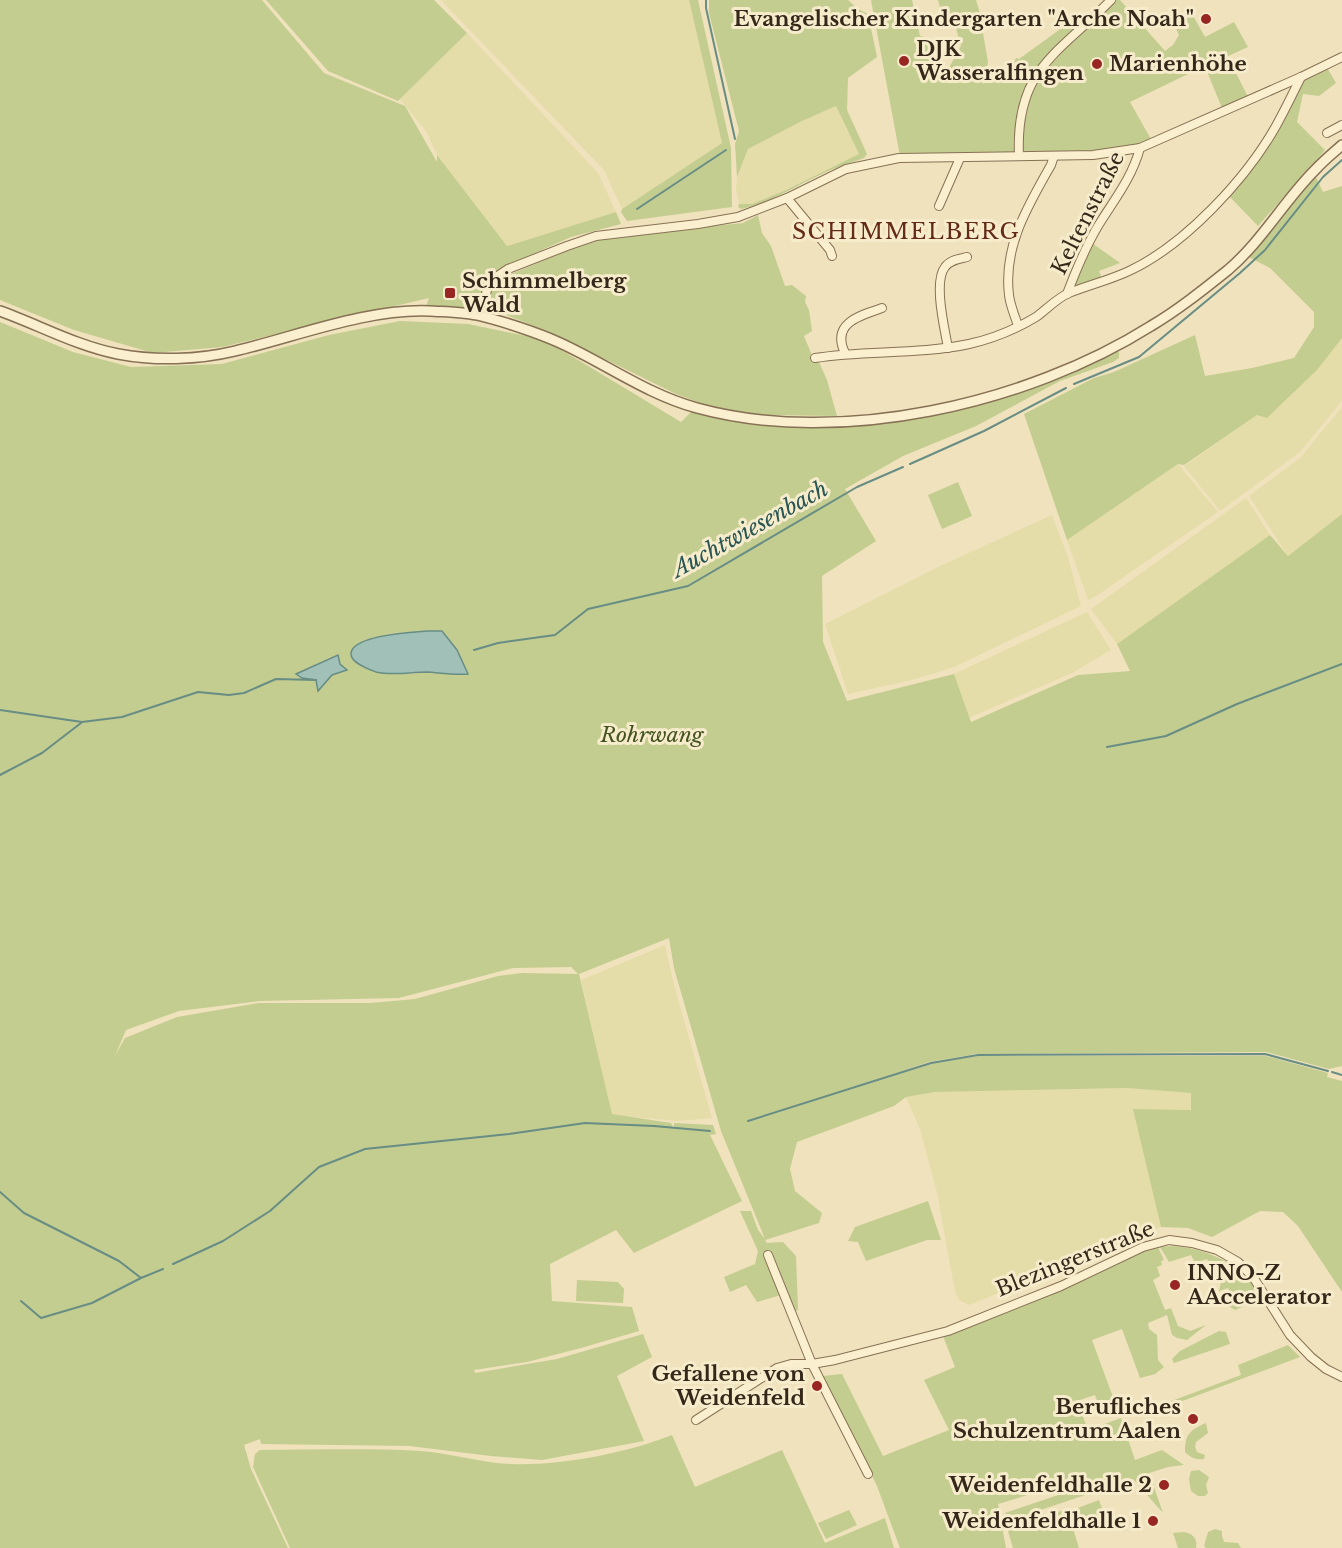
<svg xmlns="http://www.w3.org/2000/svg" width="1342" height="1548" font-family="'Libre Baskerville',serif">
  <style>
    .farmland { fill: #e5dda9 }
    .green { fill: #c4cd90; fill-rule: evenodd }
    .water { fill: #a0c0b8; stroke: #678d85; stroke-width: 1.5 }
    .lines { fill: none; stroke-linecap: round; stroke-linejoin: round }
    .stream { stroke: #678d85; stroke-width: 2 }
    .minor-casing { stroke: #877155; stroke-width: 10 }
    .tertiary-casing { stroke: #877155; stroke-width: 12 }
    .minor { stroke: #faefcf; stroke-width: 8 }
    .tertiary { stroke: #faefcf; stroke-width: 9 }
    .poi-dot { fill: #982623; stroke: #f6eccb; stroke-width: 2 }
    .labels { text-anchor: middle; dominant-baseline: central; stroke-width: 6; stroke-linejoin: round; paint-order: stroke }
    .poi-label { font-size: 21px; font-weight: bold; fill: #35281a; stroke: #f6eccb; text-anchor: end }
    .street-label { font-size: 21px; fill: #35281a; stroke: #f6eccb }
    .park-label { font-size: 21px; font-style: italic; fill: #445320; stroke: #f6eccb }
    .neighbourhood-label { font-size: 22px; letter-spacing: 1.5px; fill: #642b18; stroke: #f6eccb }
    .water-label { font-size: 22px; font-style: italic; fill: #295655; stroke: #f6eccb }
  </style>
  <rect width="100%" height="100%" fill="#efe2bc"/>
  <g class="farmland">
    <path d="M441,0H689L722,143L622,209L604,170Z"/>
    <path d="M467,33L598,173L616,212L507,246L437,155L426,131L400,99Z"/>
    <path d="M836,106L859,154L786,190L752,204H739L736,189L737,177L748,149L802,121Z"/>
    <path d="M1342,338V401L1300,452L1220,511L1184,466L1257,415Z"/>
    <path d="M1342,407V514L1288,556L1249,496L1300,458Z"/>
    <path d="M1178,464L1218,512L1096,596L1088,600L1067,540Z"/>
    <path d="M1246,498L1270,535L1117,644L1091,609Z"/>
    <path d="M1052,515L1068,557L1081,606L954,667L912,680L848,694L825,624L938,567Z"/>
    <path d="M1087,612L1111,650L1072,673L969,718L954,674Z"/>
    <path d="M665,945L674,985L712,1118L678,1121L612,1115L581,980Z"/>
    <path d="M1127,1088L1191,1093V1110H1134L1161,1227L969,1305L959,1300L955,1292L937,1193L920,1129L906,1097L935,1092Z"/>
  </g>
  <g class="green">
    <path d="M0,0H262L324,73L405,106L437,162V155L507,246L616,212L621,224L571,237L497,270L488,280L477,313L425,309L429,298L222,347L153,353L74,330L0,300Z"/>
    <path d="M266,0H434L467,33L398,101L328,71Z"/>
    <path d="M689,0H698L731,148L732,207L627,221L621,212L622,209L722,143Z"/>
    <path d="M709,0H848L858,9L868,14L877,57L848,78L847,110L867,154L864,158C854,162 843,165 833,169C802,182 775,201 741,209L738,207L739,204H752L786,190L859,154L836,106L802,121L748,149L737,177L735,144L739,131L709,13Z"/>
    <path d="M871,0H912L920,36L930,38L946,73L961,46L956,28L942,16L938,0H976L979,10L988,62L983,84C994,77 1012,71 1016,58L1019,59L1066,25L1076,30L1029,85L1017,155L900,156Z"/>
    <path d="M1114,0H1120L1165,51L1173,45L1179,35L1173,22L1190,14H1192L1205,37L1234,22L1248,47L1186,75L1130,102L1152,141C1111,158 1063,154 1020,155L1019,135L1031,86L1044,65Z"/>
    <path d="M1229,59L1248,97L1222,108L1206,69Z"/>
    <path d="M1326,66L1336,83L1319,96L1303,94L1297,122L1325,150L1258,226L1228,195L1303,78Z"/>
    <path d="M1313,171L1323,192L1342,186V338L1317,370L1267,418L1257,415L1184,465L1178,464L1067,540L1024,414L1094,378L1114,372L1195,335L1205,376L1252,368L1294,358L1314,327V312L1270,268L1243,254Z"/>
    <path d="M758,215L762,233L771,246L785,286L792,285L806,296L805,302L809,310L812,331L804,336L813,358L818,360L827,380L837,416L764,415L711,407L676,394L556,335L494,310C485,297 491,287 502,278L561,253L599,240L641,233L743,223Z"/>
    <path d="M1089,241L1120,263L1099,271L1103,281L1067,294Z"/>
    <path d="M400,321L468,324L545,340L681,422L692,411C712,416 733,421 754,424C771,426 787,426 804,426C884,427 961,412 1036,386C1063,376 1089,362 1115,350L1119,352V358L1113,362L1060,381L976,426L903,456L845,489L876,541L822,576L823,642L847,701L954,674L971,722L1078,675L1130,671L1117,644L1270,535L1288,556L1342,514V1066L1329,1069L1266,1052L976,1054L929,1062L845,1090L931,1063L978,1056H1266L1328,1073L1327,1077L1342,1081V1292L1298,1226L1283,1212L1260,1211L1212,1237L1188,1228L1161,1227L1133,1109L1191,1110V1093L1127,1088L935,1092L906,1097L894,1106L797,1142L790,1169L795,1191L822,1213L819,1223L765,1240L767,1243L783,1242L796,1256L798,1310L791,1313L781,1295L757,1302L746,1285L730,1292L724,1277L755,1264L758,1251L740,1211H751L758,1230L765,1239L721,1131L674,968L669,938L579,974L612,1114L671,1123L674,1129V1123L713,1125L716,1134L710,1135L742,1201L634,1253L616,1230L550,1264L552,1301L632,1307L639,1331L581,1348L527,1362L474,1370L475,1373L557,1359L643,1334L652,1357L617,1376L644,1441L542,1460L491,1456L409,1446L261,1444L260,1439L244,1445L251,1469L288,1548H0V322L73,352L131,367L222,364L329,335ZM427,631L468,674L426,672L410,674L377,672L379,637L393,633ZM571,967L578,974L522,973L498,976L415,999L370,1003H259L177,1017L125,1038L115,1056L126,1030L179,1011L259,1001L399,998L513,968Z"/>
    <path d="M958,482L972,516L942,529L928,495Z"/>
    <path d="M928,1201L941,1240H927L866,1261L858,1242L848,1241L855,1227Z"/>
    <path d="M1173,1246C1197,1248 1216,1254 1237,1269L1224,1273L1220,1266L1211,1270L1207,1259L1195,1263L1191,1255L1169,1262L1160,1247Z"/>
    <path d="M1158,1247L1164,1260L1161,1261L1162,1265L1157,1267L1160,1276L1153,1280L1165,1310L1171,1308L1178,1326L1190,1331L1206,1325L1187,1340L1177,1338L1172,1335L1167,1315L1148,1323L1149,1329L1157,1335L1158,1360L1164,1367L1155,1374L1140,1378L1122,1329L1092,1340L1117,1408L1102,1413L1095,1395L1077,1401L1088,1430L1121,1418L1135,1460L1162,1450L1184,1465L1168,1467L1149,1473L1163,1513L1133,1479L1008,1521L1005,1513L1073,1490L1070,1482L998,1504L1006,1548H900L877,1486L823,1376L842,1374L883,1456L949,1430L924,1380L955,1367L943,1336L1058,1291L1144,1249Z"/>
    <path d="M1240,1271L1251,1282L1261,1299L1255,1302L1252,1297L1240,1302L1242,1307L1235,1310L1227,1305L1233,1302L1228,1288L1219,1291L1222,1278Z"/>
    <path d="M577,1280L618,1282L624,1289L623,1303L576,1301Z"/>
    <path d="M1219,1331L1226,1332L1230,1344L1174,1363L1172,1359L1180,1351Z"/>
    <path d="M1288,1345L1300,1357L1177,1403L1169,1402L1241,1375L1238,1365Z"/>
    <path d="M1206,1423L1208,1433L1196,1442L1195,1447L1197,1452L1205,1455L1204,1459C1196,1460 1191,1458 1185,1452C1185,1434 1190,1430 1206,1423Z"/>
    <path d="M672,1435L695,1487L782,1450L825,1543L885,1518L894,1548H290L253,1467L255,1454L260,1450C313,1450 367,1448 420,1451C451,1453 481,1463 511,1464C560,1466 627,1453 672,1435Z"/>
    <path d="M1199,1470L1209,1477L1206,1485L1208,1493L1205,1496H1198L1191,1491L1189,1479L1191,1471Z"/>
    <path d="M1099,1500L1104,1514L1080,1524L1075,1509Z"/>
    <path d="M1067,1509L1079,1548H1013L1007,1528Z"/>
    <path d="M849,1510L857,1525L826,1539L818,1523Z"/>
    <path d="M1215,1529L1222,1531V1536L1224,1542L1238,1543L1241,1548H1206L1204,1546L1208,1532Z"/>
    <path d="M1183,1532C1192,1533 1198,1538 1196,1548H1178L1173,1533Z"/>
  </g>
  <g class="water">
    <path d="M427,631H442L457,650L468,674C454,675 441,673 427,672C410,672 393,676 376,672C368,669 351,663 351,654C351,635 413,632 427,631Z"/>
    <path d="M338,655L340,664L347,670L332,675L318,691L316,680L302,678L296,674Z"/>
  </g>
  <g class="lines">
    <g class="stream">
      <path d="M706,0V8L735,139"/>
      <path d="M637,209L726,150"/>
      <path d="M1074,384L1139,357L1240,273L1265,250L1323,177L1342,160"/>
      <path d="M910,464L984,431L1066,388"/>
      <path d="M474,650L498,643L555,635L588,609L688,586L857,487L903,467"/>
      <path d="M0,710L82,722L122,717L198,692L229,695L244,693L276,679L316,680"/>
      <path d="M1107,747L1166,736L1237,704L1342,664"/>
      <path d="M0,775L42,753L81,723"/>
      <path d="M1332,1072L1342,1075"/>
      <path d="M748,1121L931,1063L978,1055L1265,1054L1328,1071"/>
      <path d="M0,1192L24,1213L119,1261L141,1278L163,1269"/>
      <path d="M173,1264L223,1241L270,1211L319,1167L365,1149L509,1134L585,1123L654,1126L710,1131"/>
      <path d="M21,1301L41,1318L92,1303L141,1278"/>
    </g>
    <defs>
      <g id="minor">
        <path d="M1327,133L1342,125"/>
        <path d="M1019,156C1015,69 1058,54 1111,0"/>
        <path d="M787,198L830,250L832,256"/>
        <path d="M939,206L960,158"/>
        <path d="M1067,294C1076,270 1085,248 1098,226C1114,200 1132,178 1140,148"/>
        <path d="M479,315L490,281L508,269L567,246L596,236L698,224L738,217L787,198L846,169L899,158L1093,155L1140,148L1301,77L1342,57"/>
        <path d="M1018,326C1015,316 1010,305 1009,295C1003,246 1028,206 1051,165L1054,156"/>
        <path d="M948,348C945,330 933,282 945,267C950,260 959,259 967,257"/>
        <path d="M845,353C831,324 858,316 882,308"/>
        <path d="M815,358C866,350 918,355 969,344C992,339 1016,329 1036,317C1047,309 1057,298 1069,293C1089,285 1110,280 1129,271C1185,245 1246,179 1276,126C1285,110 1293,93 1301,77"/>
        <path d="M768,1255L812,1364L868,1474"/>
        <path d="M696,1420L777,1368L791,1364H812L835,1360L948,1331L1061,1286L1143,1247L1169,1240L1192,1243L1217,1250L1238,1262L1253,1277L1290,1335L1311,1357L1326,1369L1342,1377"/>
      </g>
      <path id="tertiary" d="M0,311C39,325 77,346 118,354C155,361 198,360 235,351C295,337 368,308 430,311C446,312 465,312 481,316C502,321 538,333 558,342C605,363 646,394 697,408C840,447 1027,404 1151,326C1178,310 1203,290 1228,270C1262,241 1284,201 1315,170C1323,161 1333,153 1342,145"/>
    </defs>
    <use href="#minor" class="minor-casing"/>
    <use href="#tertiary" class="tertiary-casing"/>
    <use href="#minor" class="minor"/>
    <use href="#tertiary" class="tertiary"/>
  </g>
  <g class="poi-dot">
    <circle cx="1206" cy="19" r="6"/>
    <circle cx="904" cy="61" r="6"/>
    <circle cx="1097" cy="64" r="6"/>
    <rect x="444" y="287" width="12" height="12" rx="3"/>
    <circle cx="1175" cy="1285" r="6"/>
    <circle cx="817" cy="1386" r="6"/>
    <circle cx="1193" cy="1419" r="6"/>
    <circle cx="1164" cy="1485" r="6"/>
    <circle cx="1153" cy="1521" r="6"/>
  </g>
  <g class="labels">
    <g class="poi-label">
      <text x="1194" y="19">Evangelischer Kindergarten "Arche Noah"</text>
      <text x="916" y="49" text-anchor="start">DJK<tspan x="916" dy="24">Wasseralfingen</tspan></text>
      <text x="1109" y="64" text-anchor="start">Marienhöhe</text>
      <text x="462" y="281" text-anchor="start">Schimmelberg<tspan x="462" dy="24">Wald</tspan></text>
      <text x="1187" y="1273" text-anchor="start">INNO-Z<tspan x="1187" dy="24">AAccelerator</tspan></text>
      <text x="805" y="1374">Gefallene von<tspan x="805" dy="24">Weidenfeld</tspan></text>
      <text x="1181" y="1407">Berufliches<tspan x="1181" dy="24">Schulzentrum Aalen</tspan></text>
      <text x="1152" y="1485">Weidenfeldhalle 2</text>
      <text x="1141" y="1521">Weidenfeldhalle 1</text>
    </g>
    <g class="street-label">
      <text transform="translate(1088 213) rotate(-63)">Keltenstraße</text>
      <text transform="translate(1075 1259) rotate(-22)">Blezingerstraße</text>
    </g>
    <g class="park-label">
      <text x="652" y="735">Rohrwang</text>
    </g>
    <g class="neighbourhood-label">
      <text x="906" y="231">SCHIMMELBERG</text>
    </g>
    <g class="water-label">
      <text transform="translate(750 529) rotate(-29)">Auchtwiesenbach</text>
    </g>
  </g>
</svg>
